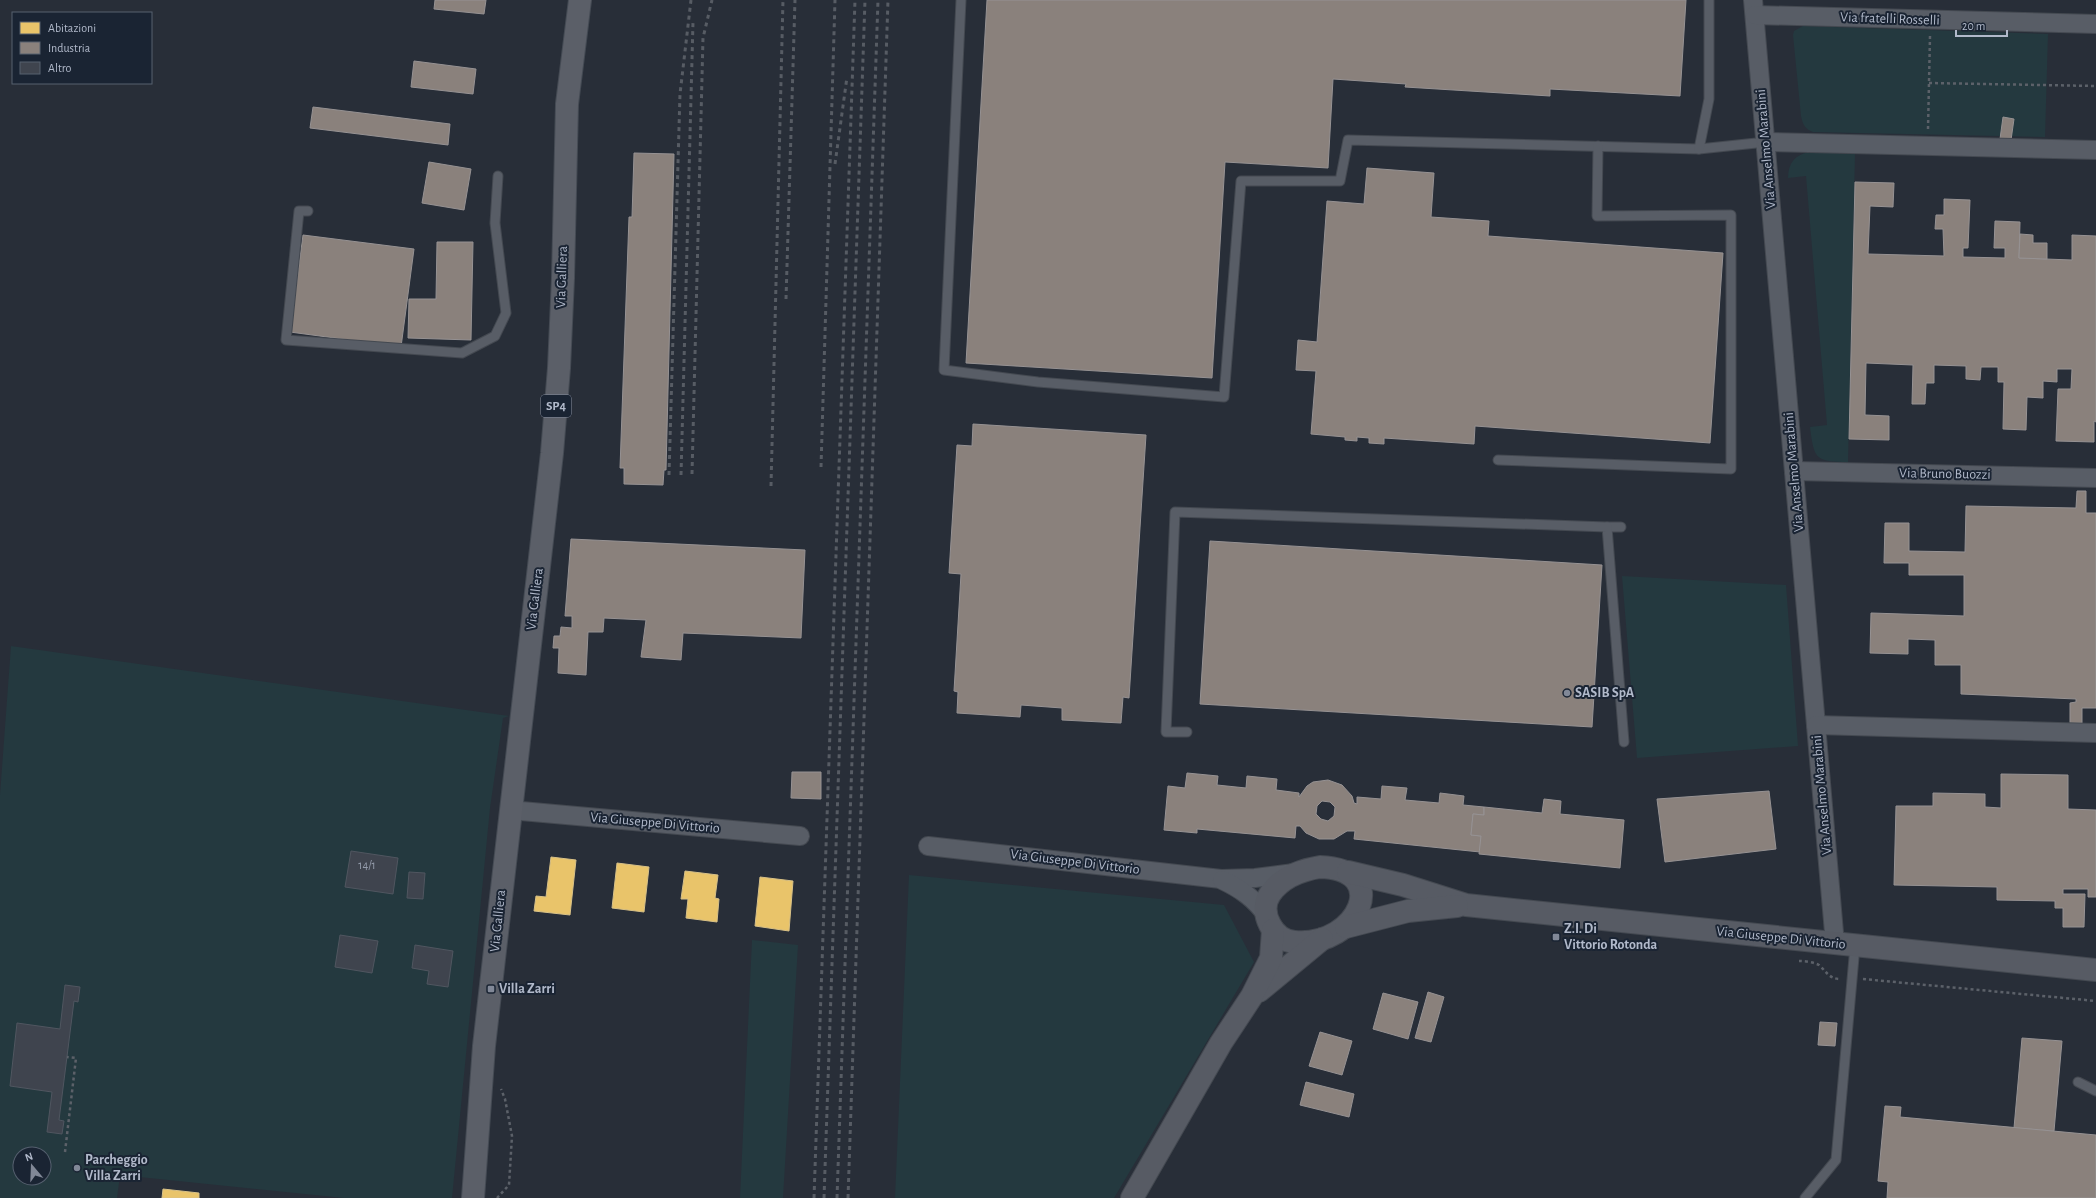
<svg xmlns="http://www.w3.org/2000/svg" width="2096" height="1198" font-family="'Alegreya Sans',sans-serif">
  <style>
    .green { fill: #24393f; fill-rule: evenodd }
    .homes { fill: #e9c46a; stroke: #d8c187 }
    .industry { fill: #8a817c; stroke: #969293; fill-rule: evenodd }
    .building { fill: #3f444e; stroke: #505660 }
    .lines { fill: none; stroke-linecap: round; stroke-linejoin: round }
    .lane-casing { stroke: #444951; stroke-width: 11 }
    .street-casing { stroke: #444951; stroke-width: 20 }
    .secondary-casing { stroke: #444951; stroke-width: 24 }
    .primary-casing { stroke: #454b54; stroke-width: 24 }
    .path { stroke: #5c6169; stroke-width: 2.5; stroke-dasharray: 3 3; stroke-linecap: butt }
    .lane { stroke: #585d66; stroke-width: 9 }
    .street { stroke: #585d66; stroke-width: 18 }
    .secondary { stroke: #575b64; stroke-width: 22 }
    .primary { stroke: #5b5f68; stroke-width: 22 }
    .rail { stroke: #575c64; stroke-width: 3; stroke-dasharray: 4 4; stroke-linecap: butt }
    .poi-dot { fill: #818897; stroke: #1a2433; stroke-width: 1.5 }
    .labels { text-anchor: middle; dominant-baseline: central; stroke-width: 4; stroke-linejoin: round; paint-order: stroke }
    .number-label { font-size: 12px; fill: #949cab }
    .shield { fill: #1a2433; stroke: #848c9d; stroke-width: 1 }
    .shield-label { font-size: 13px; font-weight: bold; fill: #b1b9ca }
    .street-label { font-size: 14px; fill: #b1b9ca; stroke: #1a2433 }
    .poi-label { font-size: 14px; font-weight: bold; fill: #b1b9ca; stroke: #1a2433; text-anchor: start }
  </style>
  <rect width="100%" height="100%" fill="#282e38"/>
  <g class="green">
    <path d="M1803,26L2048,34L2045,137L1813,132C1805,129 1803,125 1801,116L1793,35L1794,31Z"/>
    <path d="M1809,152L1855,154L1848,462C1815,462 1814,459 1810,427L1827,425L1806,176L1788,178C1788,163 1795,155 1809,152Z"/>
    <path d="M1622,576L1786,585L1798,746L1637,758Z"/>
    <path d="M11,646L509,716L503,718L490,808L452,1198H344L120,1175L117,1198H0V795ZM20,1154H44V1178H20Z"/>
    <path d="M909,875L1224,905L1254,962L1114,1198H895Z"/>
    <path d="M752,940L798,945L783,1198H740Z"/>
  </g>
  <g class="homes">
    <path d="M551,857L576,860L570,915L534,911L536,896L546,897Z"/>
    <path d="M617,863L649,867L644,912L612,908Z"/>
    <path d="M685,871L718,875L715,898L719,899L717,922L686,918L688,899H681Z"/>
    <path d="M760,877L793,881L789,931L755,926Z"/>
    <path d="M163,1189L199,1193V1198H162Z"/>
  </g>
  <g class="industry">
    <path d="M435,0H486L484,14L434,9Z"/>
    <path d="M987,0H1686L1680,96L1550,89V96L1405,87L1406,84L1333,79L1328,168L1225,162L1212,378L966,363Z"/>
    <path d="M414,61L476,69L473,94L411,87Z"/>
    <path d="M313,107L450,124L448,145L310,128Z"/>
    <path d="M2003,117L2014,119L2011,140L2000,139Z"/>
    <path d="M634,153L674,154L666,470H664L663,485L624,484V468H620L629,217H632Z"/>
    <path d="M429,162L471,169L464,210L422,203Z"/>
    <path d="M1367,168L1434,173L1431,217L1489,221L1488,236L1723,253L1710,443L1475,426L1474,444L1384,438V444L1369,443V438L1357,437V441L1345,440V437L1311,434L1316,371L1296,370L1298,340L1317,342L1327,201L1364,204Z"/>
    <path d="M1855,182L1894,183L1893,207L1870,206L1868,254L1944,256L1943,229H1935L1936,215H1944V199L1970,200L1968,248H1963V257L2005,258V248H1994L1995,221L2020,222L2019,258L2072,260V235L2096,236V422L2094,421V442L2056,441L2058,389H2071L2072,369H2057V382L2043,381V398L2027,397L2026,430L2003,429L2004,382H1998V367H1981L1980,380L1966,379V366L1934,365V383H1926L1925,404H1912L1913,365L1866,363L1865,415L1889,416V440L1849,439Z"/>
    <path d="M2020,234L2033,235V243H2047V259L2019,258Z"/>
    <path d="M303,235L414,249L401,347L290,332Z"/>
    <path d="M437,242H473L471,340L408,338L409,299H436Z"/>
    <path d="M973,424L1146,435L1129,698L1123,697L1121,723L1062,720V708L1021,705L1020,717L957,713L958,692L954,691L961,574L949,573L957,445L972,446Z"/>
    <path d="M2077,491H2086V513H2096V708H2082V723H2070V703L2076,702V699L1961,694V665H1935V640L1908,639V654L1870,653L1871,613L1964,616V575H1909V563H1884L1885,523H1909V551L1965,552L1966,506L2076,508Z"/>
    <path d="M571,539L805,550L801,638L683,633L681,660L641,657L646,620L604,618L603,632H588L586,675L558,673L559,648H553L554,636H560L561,627L572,628V616H565Z"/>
    <path d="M1210,541L1602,565L1592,727L1200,704Z"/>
    <path d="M792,772H821V799L791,798Z"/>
    <path d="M1187,773L1218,776L1217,785L1246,788L1247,776L1277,779L1276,790L1299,793V797L1307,786L1313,782L1328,780L1342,785L1352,796L1354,803L1357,804V797L1381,799L1382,786L1407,788L1405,800L1439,803L1440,793L1464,796L1463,805L1484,807V815L1473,814L1471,835L1481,836L1480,852L1354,839L1355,831H1347L1334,839H1319L1306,833L1300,826H1296L1295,838L1197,829V833L1164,830L1168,786L1185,788ZM1322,801L1330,802L1335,807L1334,816L1328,821L1321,819L1316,814L1317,806Z"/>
    <path d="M2001,774L2068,775V809L2096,810V897H2088V889H2063V894H2085L2084,927H2063V908H2055V901L1997,900V887L1894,885L1896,806H1933V793L1985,794V807L2001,808Z"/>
    <path d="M1769,791L1776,849L1665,862L1657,799Z"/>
    <path d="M1544,799L1561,801L1560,814L1624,820L1620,868L1479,854L1481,836L1471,835L1473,814L1484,815V807L1542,813Z"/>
    <path d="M1428,992L1444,997L1431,1042L1415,1038Z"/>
    <path d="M1383,993L1418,1002L1408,1039L1373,1029Z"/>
    <path d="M1820,1022L1837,1023L1835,1046L1818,1045Z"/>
    <path d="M1320,1032L1352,1041L1342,1075L1309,1066Z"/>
    <path d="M2022,1038L2062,1041L2054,1131L2014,1128Z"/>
    <path d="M1306,1082L1354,1094L1349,1117L1300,1105Z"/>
    <path d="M1885,1106L1901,1107L1900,1117L2096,1135V1198H1887L1888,1182L1878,1181Z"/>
  </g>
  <g class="building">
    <path d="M351,851L398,858L393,894L345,887Z"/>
    <path d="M409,872L425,873L423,899L407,898Z"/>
    <path d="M340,935L378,941L372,973L335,967Z"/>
    <path d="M415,945L453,951L448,987L427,984L429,971L412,968Z"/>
    <path d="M65,985L80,987L78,1002L74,1001L59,1120L64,1121L62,1134L47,1132L52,1092L10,1086L17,1023L60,1029Z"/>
  </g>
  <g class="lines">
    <defs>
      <g id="lane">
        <path d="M961,0L944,370L1038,382L1224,397L1241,181H1340L1348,140L1699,149L1766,142"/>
        <path d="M1699,149L1709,99V0"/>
        <path d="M308,211H299L286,340L462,353L495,336L506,313L495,223L498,176"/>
        <path d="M1498,460L1731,469V215L1597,216L1598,146"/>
        <path d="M1607,527H1621"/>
        <path d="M1187,732H1166L1175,512L1607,527L1624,742"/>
        <path d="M2078,1082L2096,1091"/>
        <path d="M1805,1198L1836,1160L1855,946"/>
      </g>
      <g id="street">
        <path d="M1753,0L1835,944"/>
        <path d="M1755,15L2096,24"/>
        <path d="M1766,142L2096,150"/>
        <path d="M1794,471L2096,478"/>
        <path d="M1816,725L2096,733"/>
        <path d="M510,810L800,836"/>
        <path d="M928,846L1221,879L1255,878L1294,873"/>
        <path d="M1222,880C1241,889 1255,899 1267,916"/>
      </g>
      <g id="secondary">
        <path d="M1320,867C1393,869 1359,947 1295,942C1273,941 1258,912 1270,894C1282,877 1301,870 1320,867Z"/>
        <path d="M1348,872L1403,885L1466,905L2096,970"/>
        <path d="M1346,927L1408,911L1457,906"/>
        <path d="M1259,991L1322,939"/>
        <path d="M1132,1198L1221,1043L1252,996L1271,958L1273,930"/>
      </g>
      <path id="primary" d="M473,1198L484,1046L552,453L559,368L563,278L567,104L580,0"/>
    </defs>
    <use href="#lane" class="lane-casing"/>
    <use href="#street" class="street-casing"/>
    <use href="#secondary" class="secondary-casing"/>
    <use href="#primary" class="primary-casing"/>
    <g class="path">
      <path d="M1929,83L2096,86"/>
      <path d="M1928,129L1930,36"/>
      <path d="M1799,961C1805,961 1813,962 1819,965C1826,971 1829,979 1840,979"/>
      <path d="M1863,979L2096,1001"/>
      <path d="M65,1152L76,1058L67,1057"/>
      <path d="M497,1198L509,1185L512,1136L505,1099L501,1089"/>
    </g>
    <use href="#lane" class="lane"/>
    <use href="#street" class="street"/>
    <use href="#secondary" class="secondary"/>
    <use href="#primary" class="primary"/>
    <g class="rail">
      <path d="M835,164L847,77"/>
      <path d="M786,299L795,0"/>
      <path d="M821,467L835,0"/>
      <path d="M692,474L703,38L712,0"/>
      <path d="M669,475L680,94L691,0"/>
      <path d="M681,475L693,22"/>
      <path d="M771,486L783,0"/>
      <path d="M814,1198L855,0"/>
      <path d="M824,1198L865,0"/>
      <path d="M837,1198L878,0"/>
      <path d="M848,1198L888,0"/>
    </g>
  </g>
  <g class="poi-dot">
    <circle cx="1567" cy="693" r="4"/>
    <rect x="1552" y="933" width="8" height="8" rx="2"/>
    <rect x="487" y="985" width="8" height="8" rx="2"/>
    <circle cx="77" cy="1168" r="4"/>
  </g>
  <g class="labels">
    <g class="number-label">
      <text x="367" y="865">14/1</text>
    </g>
    <rect class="shield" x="541" y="395" width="30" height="22" rx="3"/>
    <g class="shield-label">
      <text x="556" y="406">SP4</text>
    </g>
    <g class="street-label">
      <text transform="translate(1890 19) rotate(2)">Via fratelli Rosselli</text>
      <text transform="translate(1766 149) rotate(-95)">Via Anselmo Marabini</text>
      <text transform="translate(562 277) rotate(-88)">Via Galliera</text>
      <text transform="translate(1794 472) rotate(-95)">Via Anselmo Marabini</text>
      <text transform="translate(1945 474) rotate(1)">Via Bruno Buozzi</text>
      <text transform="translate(535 599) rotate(-83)">Via Galliera</text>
      <text transform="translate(1822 795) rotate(-95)">Via Anselmo Marabini</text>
      <text transform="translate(655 823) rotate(5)">Via Giuseppe Di Vittorio</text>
      <text transform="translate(1075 862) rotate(7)">Via Giuseppe Di Vittorio</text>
      <text transform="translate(498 921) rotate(-84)">Via Galliera</text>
      <text transform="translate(1781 938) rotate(6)">Via Giuseppe Di Vittorio</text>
    </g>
    <g class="poi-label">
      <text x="1575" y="693">SASIB SpA</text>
      <text x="1564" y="929">Z.I. Di<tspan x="1564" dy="16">Vittorio Rotonda</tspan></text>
      <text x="499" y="989">Villa Zarri</text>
      <text x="85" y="1160">Parcheggio<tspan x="85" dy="16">Villa Zarri</tspan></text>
    </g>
  </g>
  <rect x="12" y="12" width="140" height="72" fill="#1a2433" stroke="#56606f"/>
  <rect x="20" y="22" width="20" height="12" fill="#e9c46a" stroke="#56606f"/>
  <text x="48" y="32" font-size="12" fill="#b1b9ca">Abitazioni</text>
  <rect x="20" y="42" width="20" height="12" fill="#8a817c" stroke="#56606f"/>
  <text x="48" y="52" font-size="12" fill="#b1b9ca">Industria</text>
  <rect x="20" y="62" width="20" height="12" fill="#3f444e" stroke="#56606f"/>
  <text x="48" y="72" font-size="12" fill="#b1b9ca">Altro</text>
  <g transform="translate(32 1166) rotate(341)"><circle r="19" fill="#1a2433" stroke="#56606f"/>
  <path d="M0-3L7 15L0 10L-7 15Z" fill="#818897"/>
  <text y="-6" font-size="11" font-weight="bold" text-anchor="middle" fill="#b1b9ca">N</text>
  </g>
  <path d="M1956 30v6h51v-6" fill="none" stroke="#b1b9ca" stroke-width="2"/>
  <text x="1962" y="30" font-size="12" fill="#b1b9ca" stroke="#1a2433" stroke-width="3" paint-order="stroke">20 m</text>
</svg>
